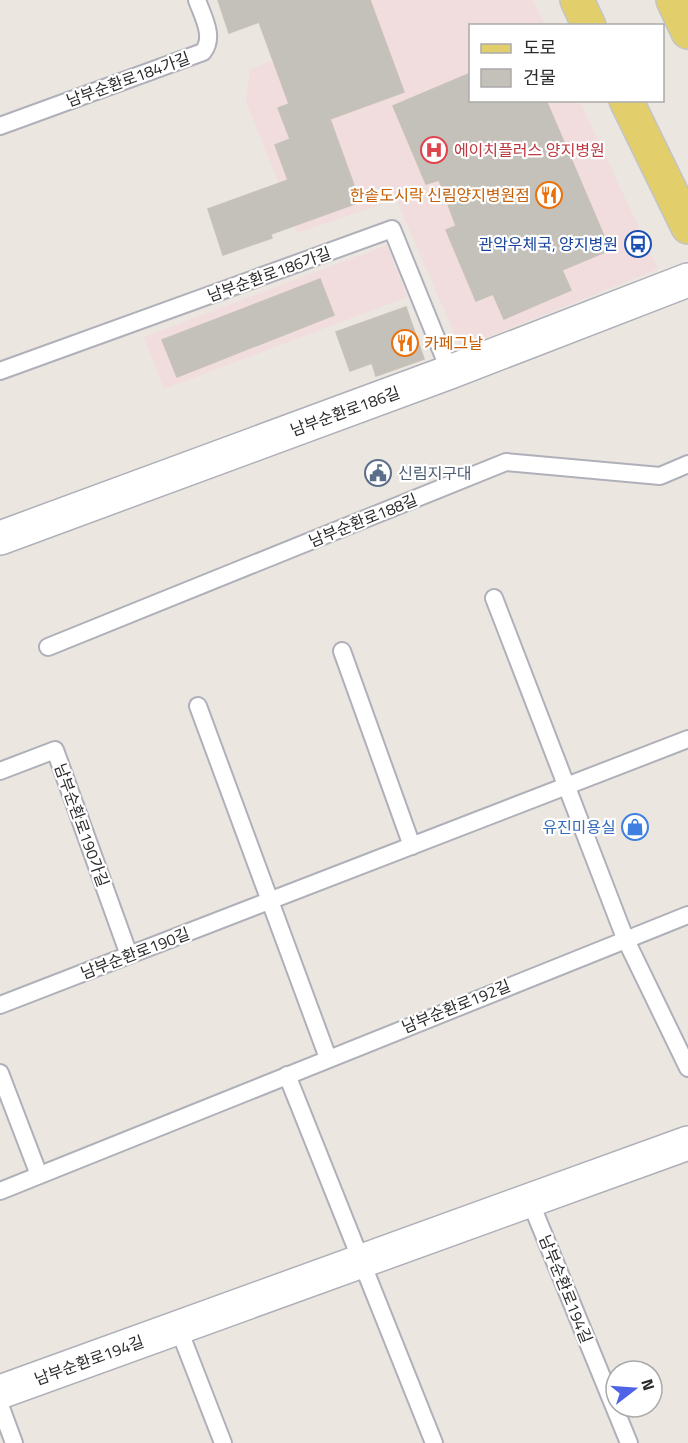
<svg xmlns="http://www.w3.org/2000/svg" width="688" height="1443" font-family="'Titillium Web','Noto Sans KR',sans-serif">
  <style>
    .medical { fill: #f1dddd }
    .building { fill: #c4c0ba; stroke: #c7c2b8; stroke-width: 1.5 }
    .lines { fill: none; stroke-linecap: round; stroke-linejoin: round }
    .service-casing { stroke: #afb0ba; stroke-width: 20 }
    .minor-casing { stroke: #afb0ba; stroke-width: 36 }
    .primary-casing { stroke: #c4c4c4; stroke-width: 36 }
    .service { stroke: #fff; stroke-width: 16 }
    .minor { stroke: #fff; stroke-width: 33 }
    .primary { stroke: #e3ce6c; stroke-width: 33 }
    .labels { text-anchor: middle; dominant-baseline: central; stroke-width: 4.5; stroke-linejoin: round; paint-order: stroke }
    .street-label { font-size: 16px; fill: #2b2b2b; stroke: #fff }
    .health-label { font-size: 16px; fill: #be3a42; stroke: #fff; text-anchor: start }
    .food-label { font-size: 16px; fill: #c56008; stroke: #fff; text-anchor: end }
    .transit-label { font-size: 16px; fill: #164399; stroke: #fff; text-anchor: end }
    .service-label { font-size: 16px; fill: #4e5e75; stroke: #fff; text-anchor: start }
    .shop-label { font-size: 16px; fill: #366cbe; stroke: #fff; text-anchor: end }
  </style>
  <rect width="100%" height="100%" fill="#ebe6df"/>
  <g class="medical">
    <path d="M320,0H533L545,25L470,26V100L580,101L658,269L461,348L396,199L298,233L246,101L250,69L335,36Z"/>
    <path d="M387,245L407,297L164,389L144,337Z"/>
  </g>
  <g class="building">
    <path d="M218,0H370L404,92L330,119L360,202L271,234L272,238L223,255L208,209L288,180L275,145L290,139L278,108L289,104L259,22L229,33Z"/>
    <path d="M471,73V100H546L610,250L562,270L571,290L504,319L493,294L476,301L446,230L456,226L439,180L426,184L393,106Z"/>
    <path d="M320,279L334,315L177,377L162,340Z"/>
    <path d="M406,307L424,359L376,376L372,363L350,371L336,332Z"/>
  </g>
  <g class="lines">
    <defs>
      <g id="service">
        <path d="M0,126L203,52C215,37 203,17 197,0"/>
        <path d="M0,371L392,229L450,372"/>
        <path d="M494,598L625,938L688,1068"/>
        <path d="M48,647L506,462L660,476L688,464"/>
        <path d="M342,651L412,846"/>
        <path d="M198,706L328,1058"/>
        <path d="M0,771L55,750L129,955"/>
        <path d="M0,1005L688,739"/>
        <path d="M0,1073L39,1175"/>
        <path d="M287,1075L434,1443"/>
        <path d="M0,1191L688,915"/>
        <path d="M530,1201L629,1443"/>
        <path d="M178,1327L223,1443"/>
        <path d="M0,1405L14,1443"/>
      </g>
      <g id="minor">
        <path d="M0,538L450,372L688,280"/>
        <path d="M0,1392L688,1143"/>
      </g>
      <g id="primary">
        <path d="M577,0L589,26"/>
        <path d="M673,0L688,32"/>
        <path d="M626,100L688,227"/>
      </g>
    </defs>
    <use href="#service" class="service-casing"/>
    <use href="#minor" class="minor-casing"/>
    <use href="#primary" class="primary-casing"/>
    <use href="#service" class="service"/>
    <use href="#minor" class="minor"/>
    <use href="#primary" class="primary"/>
  </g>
  <defs>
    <symbol id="hospital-ring" viewBox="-11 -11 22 22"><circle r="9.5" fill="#fff" stroke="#e0444e" stroke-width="1.5"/><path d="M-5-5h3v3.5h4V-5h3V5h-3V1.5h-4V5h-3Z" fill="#e0444e"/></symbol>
    <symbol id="restaurant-ring" viewBox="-11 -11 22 22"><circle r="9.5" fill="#fff" stroke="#e8710a" stroke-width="1.5"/><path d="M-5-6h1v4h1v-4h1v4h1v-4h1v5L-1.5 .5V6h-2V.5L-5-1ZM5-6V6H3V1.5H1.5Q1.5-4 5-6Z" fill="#e8710a"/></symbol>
    <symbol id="bus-ring" viewBox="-11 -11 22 22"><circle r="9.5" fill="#fff" stroke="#1a4fb4" stroke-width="1.5"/><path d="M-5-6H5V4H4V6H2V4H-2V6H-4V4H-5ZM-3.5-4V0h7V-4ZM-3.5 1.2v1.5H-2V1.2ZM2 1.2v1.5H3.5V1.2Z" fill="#1a4fb4"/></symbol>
    <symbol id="civic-ring" viewBox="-11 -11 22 22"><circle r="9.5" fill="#fff" stroke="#5c6f8a" stroke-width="1.5"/><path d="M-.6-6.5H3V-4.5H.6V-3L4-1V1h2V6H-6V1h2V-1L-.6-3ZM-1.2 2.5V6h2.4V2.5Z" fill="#5c6f8a"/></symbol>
    <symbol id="shop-ring" viewBox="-11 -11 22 22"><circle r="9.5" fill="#fff" stroke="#3f7fe0" stroke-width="1.5"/><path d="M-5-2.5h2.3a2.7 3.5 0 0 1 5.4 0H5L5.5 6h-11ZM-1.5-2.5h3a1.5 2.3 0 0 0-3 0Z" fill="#3f7fe0"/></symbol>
  </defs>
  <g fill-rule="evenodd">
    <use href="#hospital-ring" x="419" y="135" width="30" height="30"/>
    <use href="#restaurant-ring" x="534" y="180" width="30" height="30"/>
    <use href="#bus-ring" x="623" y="229" width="30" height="30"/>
    <use href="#restaurant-ring" x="390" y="328" width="30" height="30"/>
    <use href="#civic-ring" x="363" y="458" width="30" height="30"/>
    <use href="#shop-ring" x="620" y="812" width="30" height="30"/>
  </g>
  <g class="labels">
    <g class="street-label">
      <text transform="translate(128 79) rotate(-20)">남부순환로184가길</text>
      <text transform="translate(269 274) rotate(-20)">남부순환로186가길</text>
      <text transform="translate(345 411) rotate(-20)">남부순환로186길</text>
      <text transform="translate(363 520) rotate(-22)">남부순환로188길</text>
      <text transform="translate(82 825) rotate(70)">남부순환로190가길</text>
      <text transform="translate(135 953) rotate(-21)">남부순환로190길</text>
      <text transform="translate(456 1006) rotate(-22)">남부순환로192길</text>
      <text transform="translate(566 1289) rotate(68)">남부순환로194길</text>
      <text transform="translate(89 1360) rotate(-20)">남부순환로194길</text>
    </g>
    <g class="health-label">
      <text x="454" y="150">에이치플러스 양지병원</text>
    </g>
    <g class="food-label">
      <text x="530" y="195">한솥도시락 신림양지병원점</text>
      <text x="424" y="343" text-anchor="start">카페그날</text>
    </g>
    <g class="transit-label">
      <text x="618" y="244">관악우체국, 양지병원</text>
    </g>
    <g class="service-label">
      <text x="398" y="473">신림지구대</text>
    </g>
    <g class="shop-label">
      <text x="616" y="827">유진미용실</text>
    </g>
  </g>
  <rect x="469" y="24" width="195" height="78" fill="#ffffff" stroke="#aaaaaa" stroke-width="1.5"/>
  <rect x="481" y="44" width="30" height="9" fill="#e3ce6c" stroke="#aaaaaa" stroke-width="1.5"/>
  <text x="523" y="54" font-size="18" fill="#2b2b2b">도로</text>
  <rect x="481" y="69" width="30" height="18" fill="#c4c0ba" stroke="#aaaaaa" stroke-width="1.5"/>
  <text x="523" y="84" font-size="18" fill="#2b2b2b">건물</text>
  <g transform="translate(634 1389) rotate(73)"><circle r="28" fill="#ffffff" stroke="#aaaaaa" stroke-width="1.5"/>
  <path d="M0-4.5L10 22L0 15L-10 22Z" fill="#4f63e8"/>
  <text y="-9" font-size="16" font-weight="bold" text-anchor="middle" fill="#2b2b2b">N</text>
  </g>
</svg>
